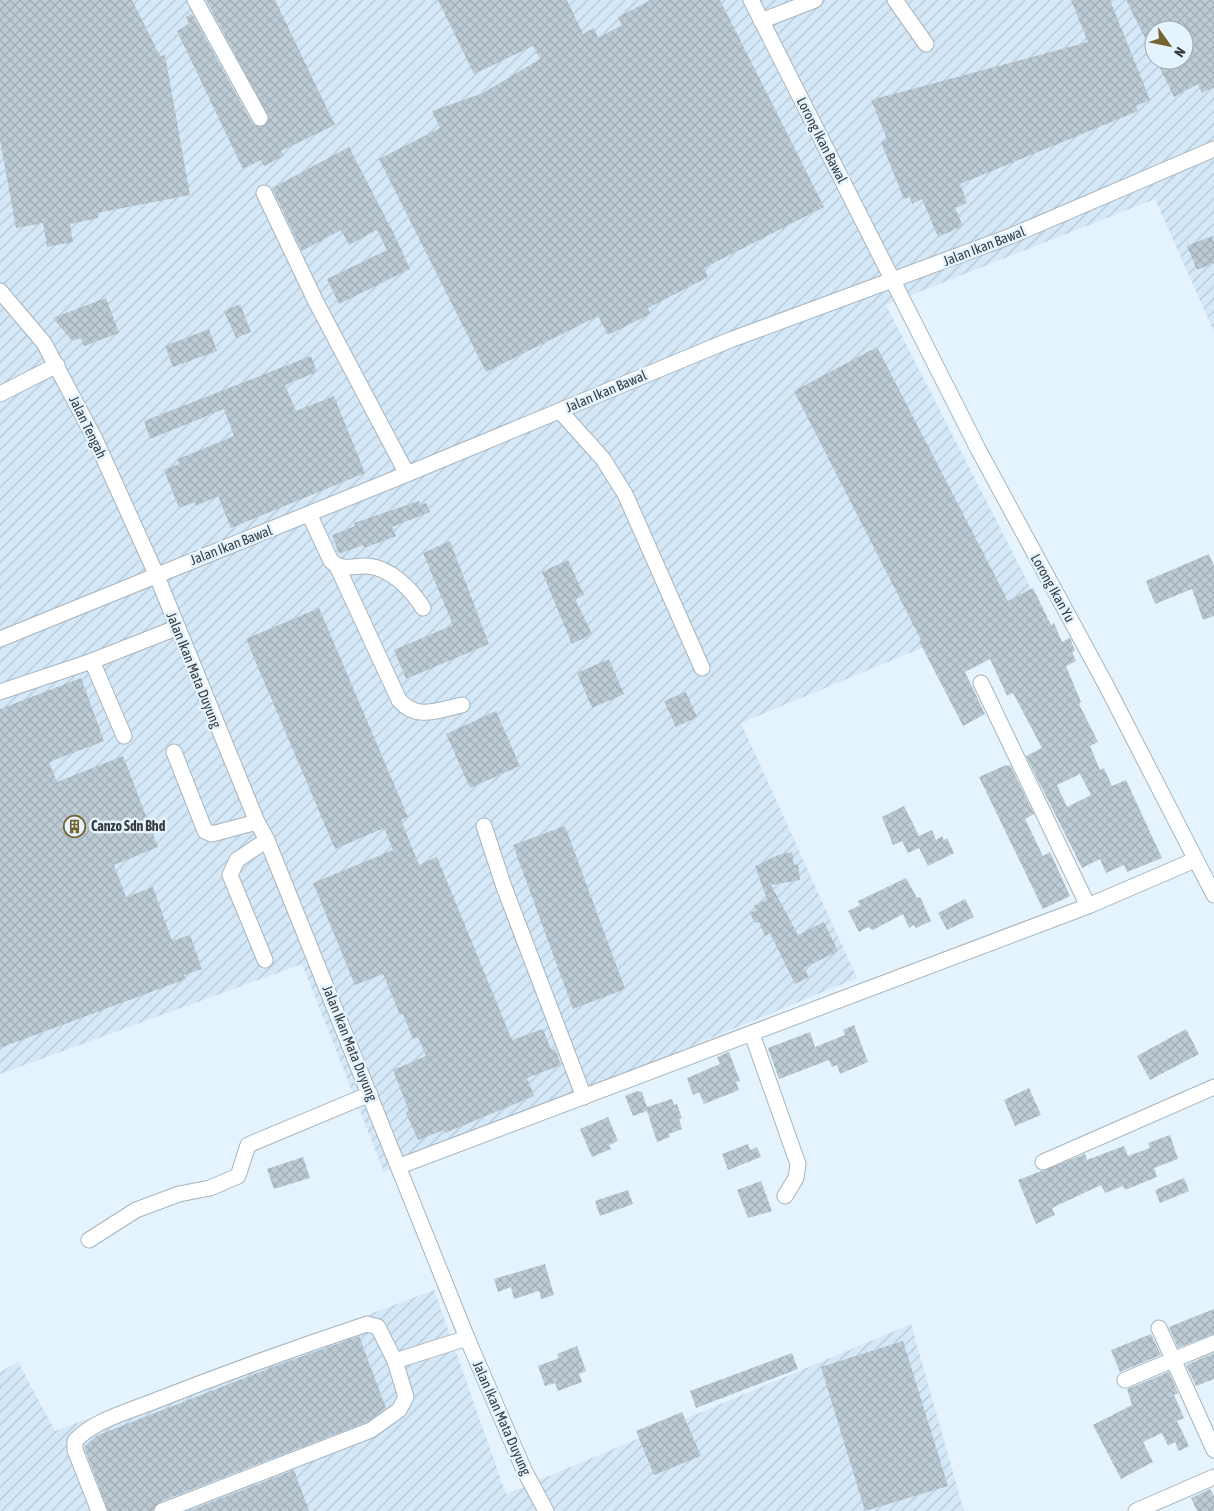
<svg xmlns="http://www.w3.org/2000/svg" width="1214" height="1511" font-family="'Asap Condensed',sans-serif">
  <style>
    .industrial { fill: url(#industrial-furrows); fill-rule: evenodd }
    .building { fill: url(#building-cross-hatch); fill-rule: evenodd }
    .lines { fill: none; stroke-linecap: round; stroke-linejoin: round }
    .minor-casing { stroke: #a6b4be; stroke-width: 17 }
    .minor { stroke: #fff; stroke-width: 15 }
    .labels { text-anchor: middle; dominant-baseline: central; stroke-width: 5; stroke-linejoin: round; paint-order: stroke }
    .street-label { font-size: 14px; fill: #363c40; stroke: #e4f3fd }
    .poi-label { font-size: 14px; font-weight: bold; fill: #363c40; stroke: #e4f3fd; text-anchor: start }
  </style>
  <defs>
    <pattern id="industrial-furrows" width="10" height="10" patternUnits="userSpaceOnUse" patternTransform="scale(1.25)"><rect width="10" height="10" fill="#d4e8f8"/><path d="M-1 1l2-2M0 10L10 0M9 11l2-2" fill="none" stroke="#b7c8d6"/></pattern>
    <pattern id="building-cross-hatch" width="8" height="8" patternUnits="userSpaceOnUse" patternTransform="scale(1.25)"><rect width="8" height="8" fill="#bccad4"/><path d="M0 0l8 8M0 8l8-8" fill="none" stroke="#a2aeb7"/></pattern>
  </defs>
  <rect width="100%" height="100%" fill="#e4f3fd"/>
  <g class="industrial">
    <path d="M0,0H1214V332L1155,199L886,305L1037,600L741,723L857,978L384,1172L302,964L0,1074ZM1154,30H1184V60H1154Z"/>
    <path d="M434,1290L506,1494L911,1324L964,1511H0V1372L18,1362L55,1431Z"/>
  </g>
  <g class="building">
    <path d="M0,0H132L160,56L165,55L190,195L97,213L98,218L70,224L73,242L47,247L43,223L16,228L0,140Z"/>
    <path d="M206,0H275L335,125L281,151L284,156L264,166L261,160L243,169L177,31L189,24L186,17L192,14L252,123L256,126H264L269,118Z"/>
    <path d="M438,0H567L583,34L594,28L598,38L622,25L618,17L651,0H720L824,207L704,268L708,277L648,308L650,314L608,335L598,316L486,372L379,159L440,128L432,111L483,93L540,59L533,46L474,74Z"/>
    <path d="M1071,0H1110L1150,100L1136,106L1138,111L960,184L967,203L955,208L963,226L938,237L922,199L912,204L910,197L904,199L881,142L887,139L871,100L1088,42Z"/>
    <path d="M1126,0H1214V87L1202,93L1198,84L1174,97L1156,60H1184V30H1154V56Z"/>
    <path d="M349,147L395,236L410,269L339,304L327,279L387,250L377,230L349,245L341,230L302,251L272,188Z"/>
    <path d="M1212,236L1214,242V263L1197,270L1187,246Z"/>
    <path d="M106,298L119,333L84,346L81,338L72,341L53,318Z"/>
    <path d="M240,304L251,332L236,338L224,311Z"/>
    <path d="M209,329L217,351L173,367L165,346Z"/>
    <path d="M877,347L1008,601L1033,588L1051,625L1054,623L1062,642L1070,638L1075,651L1072,652L1076,661L1066,666L1081,702L1079,704L1098,742L1090,746L1100,770L1104,768L1112,786L1126,780L1162,858L1127,872L1124,865L1106,873L1100,859L1082,868L1026,756L1042,748L1013,693L1007,696L990,659L965,672L985,714L963,726L919,641L921,640L794,391ZM1080,774L1091,795L1067,807L1057,785Z"/>
    <path d="M311,356L317,372L285,385L296,411L334,396L365,473L231,528L218,496L196,506L195,502L179,508L164,470L179,464L178,459L234,436L224,409L150,439L144,421Z"/>
    <path d="M419,501L420,505L426,503L430,512L392,527L396,536L364,548L363,545L339,554L332,535L355,526L354,523Z"/>
    <path d="M450,541L489,644L406,679L394,650L453,625L423,553Z"/>
    <path d="M1209,554L1214,566V616L1203,620L1192,589L1155,604L1146,581Z"/>
    <path d="M568,560L584,595L575,599L592,634L572,644L542,572Z"/>
    <path d="M319,608L408,817L401,820L419,865L437,857L512,1040L543,1029L551,1050L555,1049L561,1065L527,1078L534,1096L445,1133L444,1130L418,1140L406,1113L409,1111L393,1070L426,1056L418,1037L413,1039L403,1014L400,1015L383,974L355,985L313,883L393,850L384,828L335,849L246,639Z"/>
    <path d="M609,659L624,694L592,708L577,673Z"/>
    <path d="M81,678L104,741L49,762L57,782L123,756L158,847L114,865L126,897L153,887L172,941L190,935L202,969L184,975L186,979L0,1048V709Z"/>
    <path d="M686,692L697,717L676,727L664,701Z"/>
    <path d="M496,711L520,766L470,788L446,734Z"/>
    <path d="M1006,765L1007,766L1010,765L1034,814L1025,819L1043,856L1050,852L1070,896L1043,909L979,777Z"/>
    <path d="M904,806L919,836L932,830L936,840L942,836L944,840L947,838L954,853L928,866L919,848L908,853L902,841L893,845L882,817Z"/>
    <path d="M565,826L625,989L573,1009L513,845Z"/>
    <path d="M792,852L794,865L798,864L800,880L771,885L798,935L824,922L838,951L804,968L809,977L795,984L770,933L765,936L759,922L755,923L750,913L756,910L754,906L767,899L755,866L778,855Z"/>
    <path d="M906,878L917,898L920,897L931,921L916,928L914,925L909,928L903,914L873,930L868,927L859,932L848,911L860,905L858,901Z"/>
    <path d="M965,899L974,917L947,930L938,913Z"/>
    <path d="M854,1025L868,1062L840,1074L837,1065L832,1067L829,1060L779,1079L768,1048L810,1032L815,1047L845,1035L843,1030Z"/>
    <path d="M1186,1029L1199,1054L1150,1080L1137,1056Z"/>
    <path d="M729,1052L740,1081L736,1082L739,1090L704,1104L699,1092L693,1095L687,1078L720,1064L717,1057Z"/>
    <path d="M1029,1088L1041,1115L1015,1126L1004,1100Z"/>
    <path d="M637,1091L642,1092L647,1107L672,1099L674,1105L677,1104L682,1118L679,1119L682,1129L669,1134L670,1137L657,1142L647,1111L633,1116L625,1096Z"/>
    <path d="M608,1117L618,1141L609,1145L611,1149L592,1157L580,1129Z"/>
    <path d="M1170,1135L1178,1159L1154,1168L1157,1177L1125,1190L1123,1186L1105,1193L1101,1185L1052,1208L1055,1215L1036,1224L1018,1180L1085,1154L1087,1160L1124,1146L1128,1156L1150,1148L1148,1143Z"/>
    <path d="M748,1144L750,1150L757,1147L761,1157L728,1170L722,1154Z"/>
    <path d="M303,1157L310,1178L274,1189L267,1169Z"/>
    <path d="M1184,1178L1189,1191L1160,1203L1155,1190Z"/>
    <path d="M761,1181L772,1211L748,1218L737,1190Z"/>
    <path d="M628,1190L633,1204L600,1216L595,1201Z"/>
    <path d="M545,1264L554,1295L541,1299L539,1291L514,1299L511,1287L498,1292L494,1279Z"/>
    <path d="M1214,1309V1334L1178,1348L1169,1327Z"/>
    <path d="M1151,1334L1161,1355L1120,1372L1111,1350Z"/>
    <path d="M359,1336L386,1408L367,1422L159,1502L153,1511H108L84,1447L96,1436L275,1366Z"/>
    <path d="M903,1341L948,1486L865,1511L821,1367Z"/>
    <path d="M577,1346L586,1371L579,1374L582,1382L558,1391L555,1383L545,1386L538,1366L559,1358L557,1354Z"/>
    <path d="M792,1353L798,1369L696,1408L690,1391Z"/>
    <path d="M1214,1353V1379L1196,1386L1186,1365Z"/>
    <path d="M1169,1372L1178,1393L1174,1395L1184,1418L1177,1421L1189,1446L1179,1451L1175,1442L1168,1446L1162,1433L1143,1442L1153,1462L1121,1479L1093,1425L1132,1405L1127,1389Z"/>
    <path d="M682,1412L701,1456L654,1475L636,1431Z"/>
    <path d="M294,1470L309,1511H188Z"/>
    <path d="M1210,1489L1214,1496V1511H1197L1191,1498Z"/>
  </g>
  <g class="lines">
    <defs>
      <g id="minor">
        <path d="M195,0L260,118"/>
        <path d="M751,0L978,449L1106,685L1214,895"/>
        <path d="M895,0L926,44"/>
        <path d="M761,21L815,0"/>
        <path d="M264,193L316,302L407,474"/>
        <path d="M0,291L44,343L95,439L156,574L257,822L267,840L467,1338L524,1470L546,1511"/>
        <path d="M0,394L57,365"/>
        <path d="M560,411L603,459L625,494L702,668"/>
        <path d="M309,514L331,561C342,572 354,565 368,566C391,568 412,590 423,608"/>
        <path d="M337,566L399,700C417,721 438,710 462,705"/>
        <path d="M0,639L407,474L730,340L1011,236L1214,149"/>
        <path d="M92,661L124,736"/>
        <path d="M981,683L1088,906"/>
        <path d="M0,692L92,661L176,628"/>
        <path d="M174,752L205,831L212,834L257,822"/>
        <path d="M484,826L504,887L584,1097"/>
        <path d="M265,960L230,875L237,860L267,840"/>
        <path d="M752,1034L798,1164L796,1178L785,1196"/>
        <path d="M1043,1162L1214,1087"/>
        <path d="M400,1166L1088,906L1195,860"/>
        <path d="M89,1240L136,1210L179,1194L210,1188L238,1176L248,1145L370,1094"/>
        <path d="M1159,1328L1214,1450"/>
        <path d="M395,1361L467,1338"/>
        <path d="M1125,1380L1214,1343"/>
        <path d="M99,1511L75,1450V1441C93,1421 127,1412 152,1402C223,1374 295,1348 367,1324L378,1327L395,1361L406,1397L399,1410L371,1430L162,1511"/>
        <path d="M1136,1511L1214,1477"/>
      </g>
    </defs>
    <use href="#minor" class="minor-casing"/>
    <use href="#minor" class="minor"/>
  </g>
  <defs>
    <symbol id="building-ring" viewBox="-11 -11 22 22"><circle r="9.5" fill="#e4f3fd" stroke="#766332" stroke-width="1.5"/><path d="M-4-6H4V6H1V3H-1V6H-4ZM-2.5-4.3h1.7v1.8h-1.7ZM.8-4.3h1.7v1.8H.8ZM-2.5-1h1.7V.8h-1.7ZM.8-1h1.7V.8H.8Z" fill="#766332"/></symbol>
  </defs>
  <g fill-rule="evenodd">
    <use href="#building-ring" x="62" y="814" width="25" height="25"/>
  </g>
  <g class="labels">
    <g class="street-label">
      <text transform="translate(822 140) rotate(63)">Lorong Ikan Bawal</text>
      <text transform="translate(984 246) rotate(-21)">Jalan Ikan Bawal</text>
      <text transform="translate(606 391) rotate(-23)">Jalan Ikan Bawal</text>
      <text transform="translate(88 427) rotate(64)">Jalan Tengah</text>
      <text transform="translate(231 545) rotate(-21)">Jalan Ikan Bawal</text>
      <text transform="translate(1053 588) rotate(61)">Lorong Ikan Yu</text>
      <text transform="translate(194 670) rotate(68)">Jalan Ikan Mata Duyung</text>
      <text transform="translate(350 1043) rotate(68)">Jalan Ikan Mata Duyung</text>
      <text transform="translate(502 1418) rotate(66)">Jalan Ikan Mata Duyung</text>
    </g>
    <g class="poi-label">
      <text x="91" y="826">Canzo Sdn Bhd</text>
    </g>
  </g>
  <g transform="translate(1169 45) rotate(123)"><circle r="24" fill="#e4f3fd" stroke="#9eaab1"/>
  <path d="M0-4L9 19L0 12L-9 19Z" fill="#766332"/>
  <text y="-8" font-size="14" font-weight="bold" text-anchor="middle" fill="#363c40">N</text>
  </g>
</svg>
